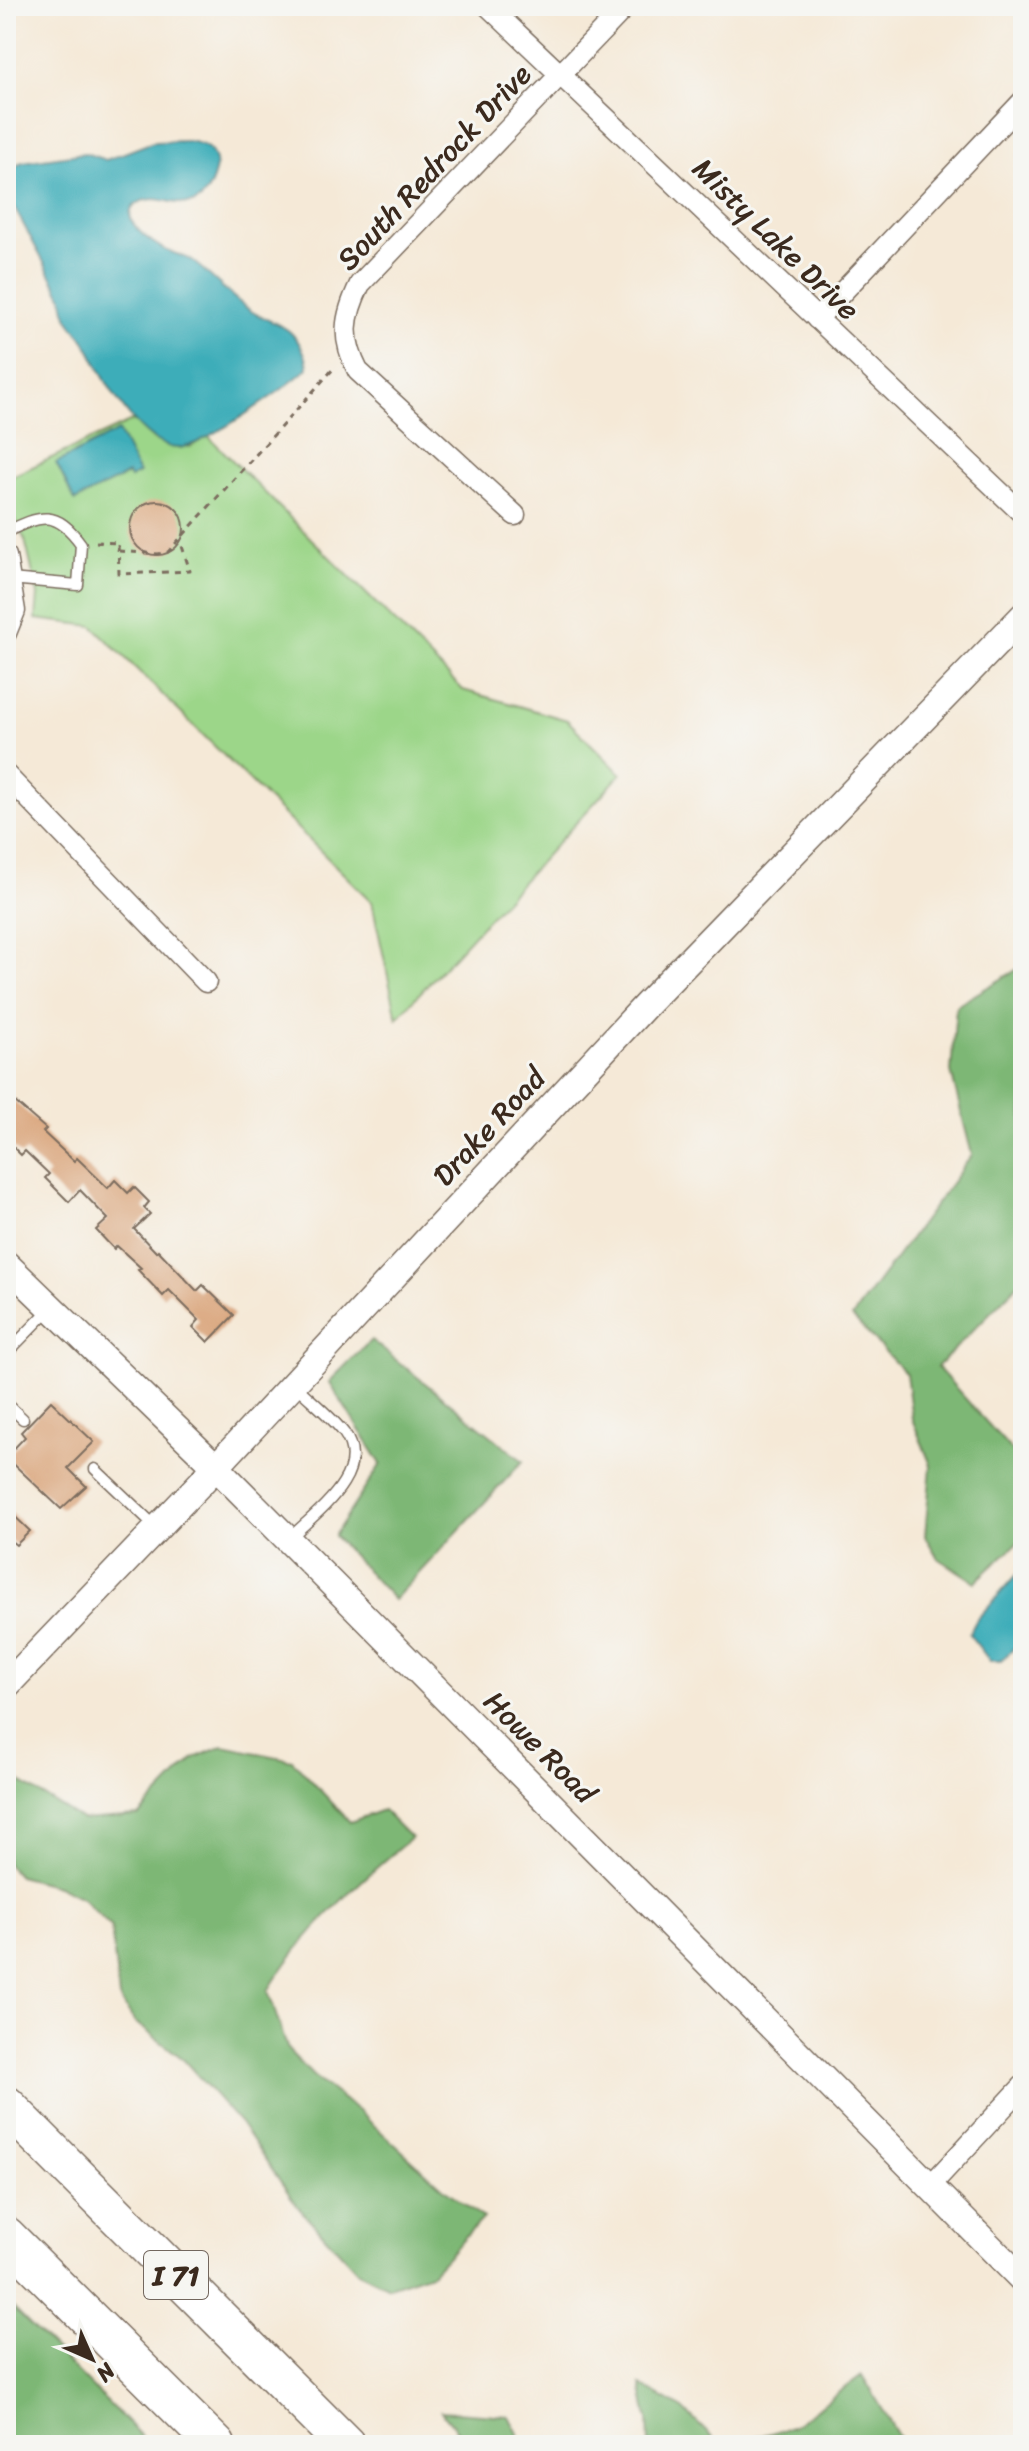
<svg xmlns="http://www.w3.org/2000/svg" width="1029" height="2451" font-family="Sriracha,sans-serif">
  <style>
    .green { fill: #9cd689; stroke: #6c8054; stroke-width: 2 }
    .forest { fill: #7db775; stroke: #5c704a; stroke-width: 2 }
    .water { fill: #3dadb9; stroke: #3c6c6c; stroke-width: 2 }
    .building { fill: #daa67d }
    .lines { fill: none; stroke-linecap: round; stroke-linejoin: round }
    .service-casing { stroke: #7c6d5f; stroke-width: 13 }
    .minor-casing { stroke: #7c6d5f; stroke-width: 23 }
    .tertiary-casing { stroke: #7c6d5f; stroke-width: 29 }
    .motorway-casing { stroke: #7c6d5f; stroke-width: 41 }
    .path { stroke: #7c6d5f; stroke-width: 3; stroke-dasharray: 6 6; stroke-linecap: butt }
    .service { stroke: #fff; stroke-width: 10 }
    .minor { stroke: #fff; stroke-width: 20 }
    .tertiary { stroke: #fff; stroke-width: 26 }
    .motorway { stroke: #fff; stroke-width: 38 }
    .labels { text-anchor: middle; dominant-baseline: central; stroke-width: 6; stroke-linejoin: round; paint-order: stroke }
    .shield { fill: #f6f6f2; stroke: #73675e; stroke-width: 2 }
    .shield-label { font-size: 28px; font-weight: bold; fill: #3b2a1e }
    .street-label { font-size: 30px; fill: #3b2a1e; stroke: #f6f6f2 }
  </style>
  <rect width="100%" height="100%" fill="#f6f6f2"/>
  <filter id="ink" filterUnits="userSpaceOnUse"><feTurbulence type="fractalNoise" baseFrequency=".0125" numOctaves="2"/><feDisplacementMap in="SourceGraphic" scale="16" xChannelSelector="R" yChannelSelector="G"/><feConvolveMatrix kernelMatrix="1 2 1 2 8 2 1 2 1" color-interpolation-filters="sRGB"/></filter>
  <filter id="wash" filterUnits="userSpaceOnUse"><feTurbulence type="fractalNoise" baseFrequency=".006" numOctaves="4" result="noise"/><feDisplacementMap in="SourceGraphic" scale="32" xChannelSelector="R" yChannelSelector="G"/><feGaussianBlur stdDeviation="1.8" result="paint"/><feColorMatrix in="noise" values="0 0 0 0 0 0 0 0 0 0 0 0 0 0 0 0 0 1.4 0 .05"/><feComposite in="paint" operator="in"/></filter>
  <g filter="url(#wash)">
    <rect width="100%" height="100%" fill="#f5e9d7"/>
    <path class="green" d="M134,420L154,440L190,447L208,436L463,690L567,720L621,774L397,1018L372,902L93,626L36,619L38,595L25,540L6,503V479Z"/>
    <g class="forest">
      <path d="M1023,966V1279L937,1367L1023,1463V1538L975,1582L938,1558L925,1536L931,1465L912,1419L906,1374L852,1317L972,1155L951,1072L956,1006Z"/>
      <path d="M371,1340L523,1461L394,1600L334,1536L381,1464L329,1382Z"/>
      <path d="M223,1746L292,1760L350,1822L383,1810L411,1838C360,1881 302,1933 268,1991L288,2050L313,2076L358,2111L443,2188L483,2218L431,2273L389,2287L358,2272L299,2208L240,2123L182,2058L135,2022L119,1998L111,1927L82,1898L57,1886L18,1876L6,1863V1777L19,1781L82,1820L138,1816L194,1758Z"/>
      <path d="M6,2301L150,2445H6Z"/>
      <path d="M862,2375L900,2439L895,2445H728L792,2427Z"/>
      <path d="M641,2385L683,2409L720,2445H649L648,2418Z"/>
      <path d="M441,2411L509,2416L524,2445H469Z"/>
    </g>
    <g class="water">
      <path d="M188,141C200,143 212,146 215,161C217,168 214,177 211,184C195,222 166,192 142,201C109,215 154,245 168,251C176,254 184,256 191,260C212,275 230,297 251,311C263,319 279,323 289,331C299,340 307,355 308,368C288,386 201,449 177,448C142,446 106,385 93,356C83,332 65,327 63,298L6,192V173L22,162L85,153L106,160L153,142Z"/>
      <path d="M118,431L139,473L130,478L128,474L75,501L56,463Z"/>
      <path d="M1023,1568V1639L1001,1661H990L969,1634L977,1619Z"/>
    </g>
    <g id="blocks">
      <g class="building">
        <circle cx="157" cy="528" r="27"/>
        <path d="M6,1094L46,1129L43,1132L74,1161L77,1158L108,1188L115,1180L128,1193L134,1187L149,1202L144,1208L150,1214L134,1229L156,1252L158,1250L197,1291L203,1285L234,1315L208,1342L193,1327L199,1320L169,1290L163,1296L138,1270L141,1268L117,1246L114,1249L96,1230L108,1219L80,1190L69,1202L45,1178L49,1174L25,1151L21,1155L6,1140Z"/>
        <path d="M51,1401L94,1442L68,1468L86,1486L61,1509L6,1457L25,1437L21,1432Z"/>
        <path d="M6,1508L30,1531L16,1545L6,1537Z"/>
      </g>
    </g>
  </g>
  <g filter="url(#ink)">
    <use href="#blocks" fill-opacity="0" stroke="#7c6d5f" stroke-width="2"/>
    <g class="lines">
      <defs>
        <g id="service">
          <path d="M6,532C41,515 56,509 81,544L78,585L10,579"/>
          <path d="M6,1354L50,1309"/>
          <path d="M6,1403L23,1419"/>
          <path d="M95,1469L156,1527"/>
          <path d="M290,1538C315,1513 373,1473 344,1433C331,1416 311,1401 295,1385"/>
        </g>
        <g id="minor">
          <path d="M488,6L1023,514"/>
          <path d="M817,319L1023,101"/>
          <path d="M515,515L358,371C341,338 344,317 360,284L626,6"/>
          <path d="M6,556L15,611L6,633"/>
          <path d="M6,775L206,982"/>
          <path d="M930,2186L1023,2086"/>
        </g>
        <g id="tertiary">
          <path d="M6,1264L216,1467L1023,2280"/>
          <path d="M6,1686L216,1467L645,1006L1023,616"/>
        </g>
        <g id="motorway">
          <path d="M6,2105L346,2445"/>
          <path d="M6,2236L216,2445"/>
        </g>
      </defs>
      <use href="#service" class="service-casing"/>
      <use href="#minor" class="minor-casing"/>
      <use href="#tertiary" class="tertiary-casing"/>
      <use href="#motorway" class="motorway-casing"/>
      <g class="path">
        <path d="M96,542L118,543L119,574L190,571L180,540"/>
        <path d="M119,551L158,554L168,552L335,367"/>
      </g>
      <use href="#service" class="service"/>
      <use href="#minor" class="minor"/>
      <use href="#tertiary" class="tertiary"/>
      <use href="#motorway" class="motorway"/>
    </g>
  </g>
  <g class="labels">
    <rect class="shield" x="144" y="2251" width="64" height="48" rx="6"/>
    <g class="shield-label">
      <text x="176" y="2275">I 71</text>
    </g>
    <g class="street-label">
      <text transform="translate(434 167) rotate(-47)">South Redrock Drive</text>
      <text transform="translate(776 239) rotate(44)">Misty Lake Drive</text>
      <text transform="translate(489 1127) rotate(-47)">Drake Road</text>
      <text transform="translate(540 1747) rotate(45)">Howe Road</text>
    </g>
  </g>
  <rect width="1029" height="2451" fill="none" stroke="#f6f6f2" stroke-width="32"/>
  <g transform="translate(92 2359) rotate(135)" stroke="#f6f6f2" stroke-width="6" paint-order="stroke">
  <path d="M0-6L14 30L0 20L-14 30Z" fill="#3b2a1e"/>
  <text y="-12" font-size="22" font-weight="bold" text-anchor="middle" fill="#3b2a1e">N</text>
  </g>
</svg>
